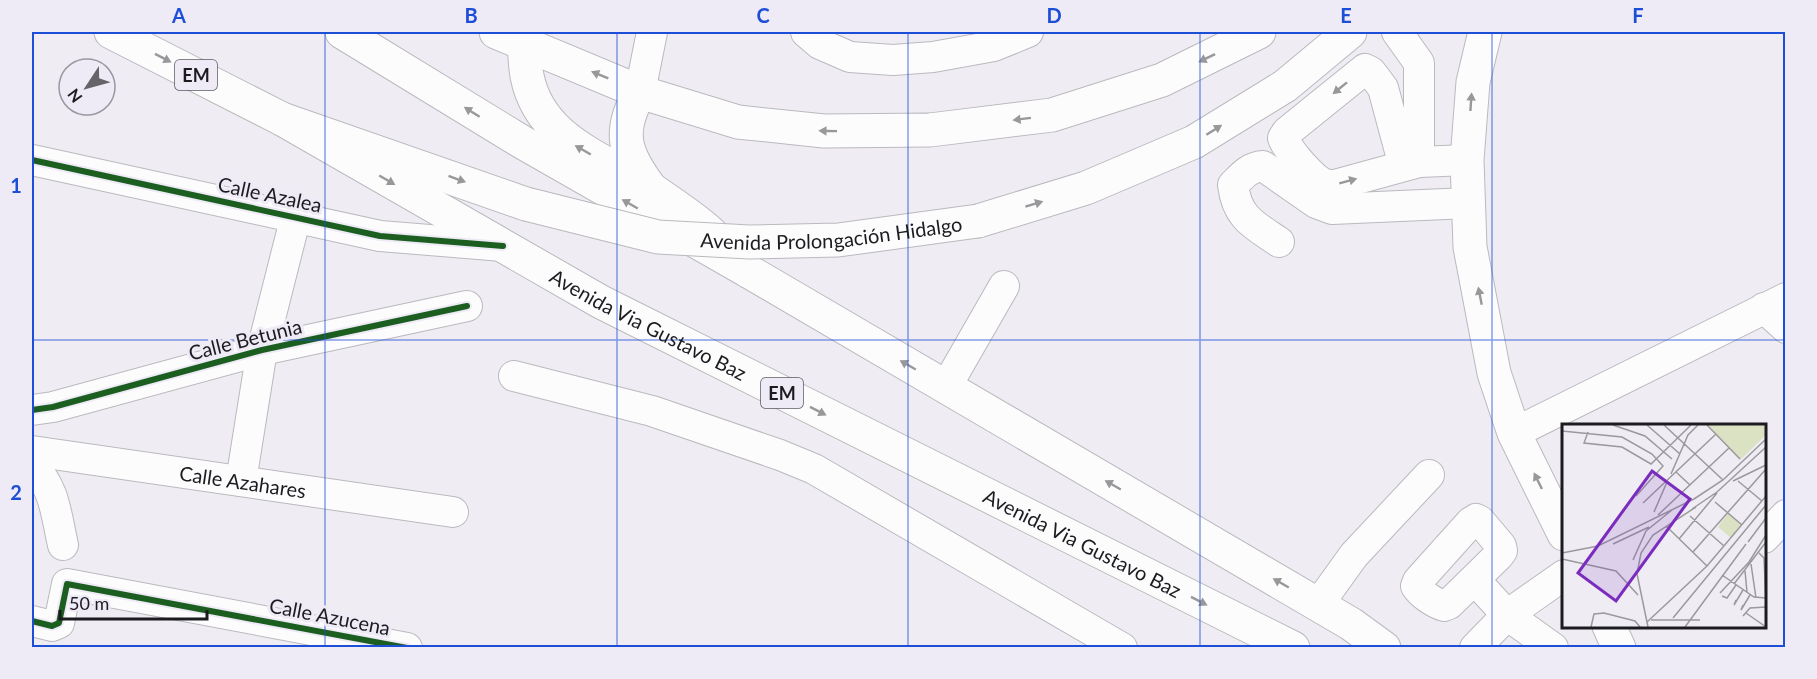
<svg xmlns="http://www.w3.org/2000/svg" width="1817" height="679" font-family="Lato,sans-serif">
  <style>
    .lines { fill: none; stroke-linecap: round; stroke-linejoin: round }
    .minor-casing { stroke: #bab9be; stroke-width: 32 }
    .major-casing { stroke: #bab9be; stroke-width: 35 }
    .highway-casing { stroke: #bab9be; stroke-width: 35 }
    .minor { stroke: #fdfcfd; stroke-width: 30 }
    .major { stroke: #fdfcfd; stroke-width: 33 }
    .highway { stroke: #fdfcfd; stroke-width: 33 }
    .highway-bridge-casing { stroke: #bab9be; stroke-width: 35; stroke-linecap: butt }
    .highway-bridge { stroke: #fdfcfd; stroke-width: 33 }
    .cycleway-casing { stroke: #eeeaf6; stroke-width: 10 }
    .cycleway { stroke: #1b5e20; stroke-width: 6 }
    .oneway { fill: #989799 }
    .grid { fill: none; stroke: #1d4ed8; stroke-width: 1.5; stroke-opacity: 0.55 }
    .labels { text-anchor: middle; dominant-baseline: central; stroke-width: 6; stroke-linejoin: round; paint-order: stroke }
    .shield { fill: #eeeaf6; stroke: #5b5960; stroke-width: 1.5 }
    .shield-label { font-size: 18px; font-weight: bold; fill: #1c1b1f }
    .street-label { font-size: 20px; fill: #1c1b1f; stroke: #eeeaf6 }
    .inset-road { fill: none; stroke: #9b999e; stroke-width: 1.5 }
    .view { fill: #7b2cbf; fill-opacity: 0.15; stroke: #7b2cbf; stroke-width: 3 }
    .inset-edge { fill: none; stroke: #1c1b1f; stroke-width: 3 }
    .neatline { fill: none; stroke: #1d4ed8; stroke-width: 2 }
    .grid-label { font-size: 20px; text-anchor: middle; font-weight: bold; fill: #1d4ed8 }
  </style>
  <rect width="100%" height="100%" fill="#efedf3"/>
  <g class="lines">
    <defs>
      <g id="minor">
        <path d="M806,32L820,44L850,57L893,60L933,57L994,46L1028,32"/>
        <path d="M1397,32L1419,63V162"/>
        <path d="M640,92L652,32"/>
        <path d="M32,160L380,236L503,246"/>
        <path d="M1404,166L1383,88L1371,72L1365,69L1287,132L1283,138C1286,148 1314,181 1325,184C1328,185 1332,185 1335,185L1419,162L1467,160"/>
        <path d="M1279,242C1254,225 1237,218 1233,185C1242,176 1249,167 1263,166L1316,203L1332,209L1468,203"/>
        <path d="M1764,308L1786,328"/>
        <path d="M514,376L652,411L780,455L814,469L1122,648"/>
        <path d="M946,387L1004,286"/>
        <path d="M32,410L53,407L262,350L467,306"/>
        <path d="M1514,433L1786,298"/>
        <path id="s1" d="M32,451L453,512"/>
        <path d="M32,465C55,488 56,514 63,545"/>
        <path d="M241,481L262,350L296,216"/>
        <path d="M1476,519L1480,521L1501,546L1502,551L1499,555L1449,604L1444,606C1434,603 1421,594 1416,586L1418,581L1471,522Z"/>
        <path d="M1764,538L1786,515"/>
        <path d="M1475,580L1507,615L1553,648"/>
        <path d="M1318,605L1354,555L1429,475"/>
        <path d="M32,621L52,626L59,623L67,584L407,648"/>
        <path d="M1475,648L1507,615L1564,575"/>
      </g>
      <g id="major">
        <path id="s2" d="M111,32L282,119L601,302L1293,648"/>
        <path d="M342,32L522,142L748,271L1351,624L1384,648"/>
      </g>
      <g id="highway">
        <path d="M496,32L640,92L738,122L824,131L930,130L1052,115L1162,80L1259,32"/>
        <path d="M1485,32L1473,82L1467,160L1470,247L1494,373L1514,433L1564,534"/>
        <path d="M524,44C525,54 525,65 527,76C540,142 605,158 654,191C671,203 690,215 706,229C721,242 734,257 748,271"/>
        <path d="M640,92C617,132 624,153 651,189"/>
        <path d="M282,119L526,204"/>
        <path d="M978,221L1086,188L1194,142L1285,86L1350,32"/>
        <path d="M1609,626L1619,648"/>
      </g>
    </defs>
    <use href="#minor" class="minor-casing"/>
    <use href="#major" class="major-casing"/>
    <use href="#highway" class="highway-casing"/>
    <use href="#minor" class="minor"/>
    <use href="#major" class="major"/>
    <use href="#highway" class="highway"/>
    <defs>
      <g id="highway-bridge">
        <path id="s3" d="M526,204L658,237L749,242L838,240L978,221"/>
      </g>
    </defs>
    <use href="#highway-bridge" class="highway-bridge-casing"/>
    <use href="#highway-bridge" class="highway-bridge"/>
    <defs>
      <g id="cycleway">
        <path d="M32,160L380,236L503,246"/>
        <path d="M32,410L53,407L262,350L467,306"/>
        <path d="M32,621L52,626L59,623L67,584L407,648"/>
      </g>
    </defs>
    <use href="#cycleway" class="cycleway-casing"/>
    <use href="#cycleway" class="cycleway"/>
  </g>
  <defs><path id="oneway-solid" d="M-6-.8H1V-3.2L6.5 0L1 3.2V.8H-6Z" transform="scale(1.5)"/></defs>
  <g class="oneway">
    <use href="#oneway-solid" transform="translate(163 58) rotate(27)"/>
    <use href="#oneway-solid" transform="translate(1207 58) rotate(154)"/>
    <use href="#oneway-solid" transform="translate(600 75) rotate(-158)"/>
    <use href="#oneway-solid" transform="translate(1340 88) rotate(141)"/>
    <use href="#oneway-solid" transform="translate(1471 102) rotate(-86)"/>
    <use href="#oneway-solid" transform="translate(472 112) rotate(-148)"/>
    <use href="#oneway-solid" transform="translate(1022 119) rotate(173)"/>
    <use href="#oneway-solid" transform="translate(1214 130) rotate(-32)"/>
    <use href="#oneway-solid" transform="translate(828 131) rotate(-179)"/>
    <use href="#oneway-solid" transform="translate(583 150) rotate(-150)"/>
    <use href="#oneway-solid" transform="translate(457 179) rotate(20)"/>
    <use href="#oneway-solid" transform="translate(387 180) rotate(30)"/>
    <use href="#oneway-solid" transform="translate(1348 181) rotate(-15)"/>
    <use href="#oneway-solid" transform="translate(630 204) rotate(-150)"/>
    <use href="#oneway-solid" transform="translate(1034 204) rotate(-17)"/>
    <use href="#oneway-solid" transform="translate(1480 296) rotate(-101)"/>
    <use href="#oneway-solid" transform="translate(908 365) rotate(-150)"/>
    <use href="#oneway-solid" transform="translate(818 411) rotate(27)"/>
    <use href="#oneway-solid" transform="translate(1538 481) rotate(-116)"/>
    <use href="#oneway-solid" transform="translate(1113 485) rotate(-150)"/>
    <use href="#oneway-solid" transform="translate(1281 583) rotate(-150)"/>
    <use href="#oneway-solid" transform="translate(1199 601) rotate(27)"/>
  </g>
  <path class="grid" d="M325,32V648M617,32V648M908,32V648M1200,32V648M1492,32V648M32,340H1786"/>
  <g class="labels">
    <g class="shield">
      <rect x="175" y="60" width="42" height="30" rx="4.5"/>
      <rect x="761" y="378" width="42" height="30" rx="4.5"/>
    </g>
    <g class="shield-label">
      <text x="196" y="75">EM</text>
      <text x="782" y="393">EM</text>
    </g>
    <g class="street-label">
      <text transform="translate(270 194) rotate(12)">Calle Azalea</text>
      <text stroke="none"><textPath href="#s3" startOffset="310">Avenida Prolongación Hidalgo</textPath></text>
      <text stroke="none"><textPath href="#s2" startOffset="612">Avenida Via Gustavo Baz</textPath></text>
      <text transform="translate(245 339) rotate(-14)">Calle Betunia</text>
      <text stroke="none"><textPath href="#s1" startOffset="213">Calle Azahares</textPath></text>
      <text stroke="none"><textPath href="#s2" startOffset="1098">Avenida Via Gustavo Baz</textPath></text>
      <text transform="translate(330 616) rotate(11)">Calle Azucena</text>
    </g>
  </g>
  <g transform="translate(1562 424)">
    <rect width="204" height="204" fill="#efedf3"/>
    <path d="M146,1H204V11L178,36ZM166,89L180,101L169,114L156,103Z" fill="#dbe2c3"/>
    <path class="inset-road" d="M51,1L83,12L110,35M85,1L118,30M102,1L161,56M145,1L178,35M0,7L60,13L90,30L101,42L74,72M26,8L22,19L60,23L89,40L129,1M114,48L128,61M109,50L126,11L136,1M171,57L204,41M176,57L200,77M153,78L180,101M81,79L154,10M130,85L155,68L204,23M92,88L105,58M96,91L167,24M128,92L162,122M104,102L145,142M117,115L155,69M186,118L204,94M51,120L87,103M131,128L204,45M0,129L36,122L132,75L161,56L204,15M197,129L202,134L204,179M0,135L54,147L76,171M71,136L84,107L110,86M189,140L194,174M183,147L185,168M160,151L192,173L204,174M172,160L204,118M158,169L187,138L204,111M160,172L165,174L174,161M174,176L172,181L181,166M181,181L179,186L188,171M184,189L204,203M181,192L188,184L204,183M111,194L204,81M89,196H138M85,198L145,142L204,72M29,203L32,190L42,189L73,197L78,203M86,203L75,150L79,129L91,111L134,83M123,203L184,120"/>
    <path class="view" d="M90,47L128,75L54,177L16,149Z"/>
    <rect width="204" height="204" class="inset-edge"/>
  </g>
  <rect width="1817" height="679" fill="none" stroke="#eeeaf6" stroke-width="66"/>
  <g transform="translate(87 87) rotate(234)"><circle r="28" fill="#eeeaf6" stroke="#9a97a0" stroke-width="1.5"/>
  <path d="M0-4.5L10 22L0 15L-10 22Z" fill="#666469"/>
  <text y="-9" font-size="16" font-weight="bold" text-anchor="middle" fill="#1c1b1f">N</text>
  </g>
  <path d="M60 610v9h147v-9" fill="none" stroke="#1c1b1f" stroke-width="3"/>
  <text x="69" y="610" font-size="18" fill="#1c1b1f" stroke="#eeeaf6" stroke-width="4.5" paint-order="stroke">50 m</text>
  <rect x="33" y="33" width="1751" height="613" class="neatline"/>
  <g class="grid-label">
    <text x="179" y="23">A</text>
    <text x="471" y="23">B</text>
    <text x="763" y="23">C</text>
    <text x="1054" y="23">D</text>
    <text x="1346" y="23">E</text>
    <text x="1638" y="23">F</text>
    <text x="16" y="193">1</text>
    <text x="16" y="500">2</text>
  </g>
</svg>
